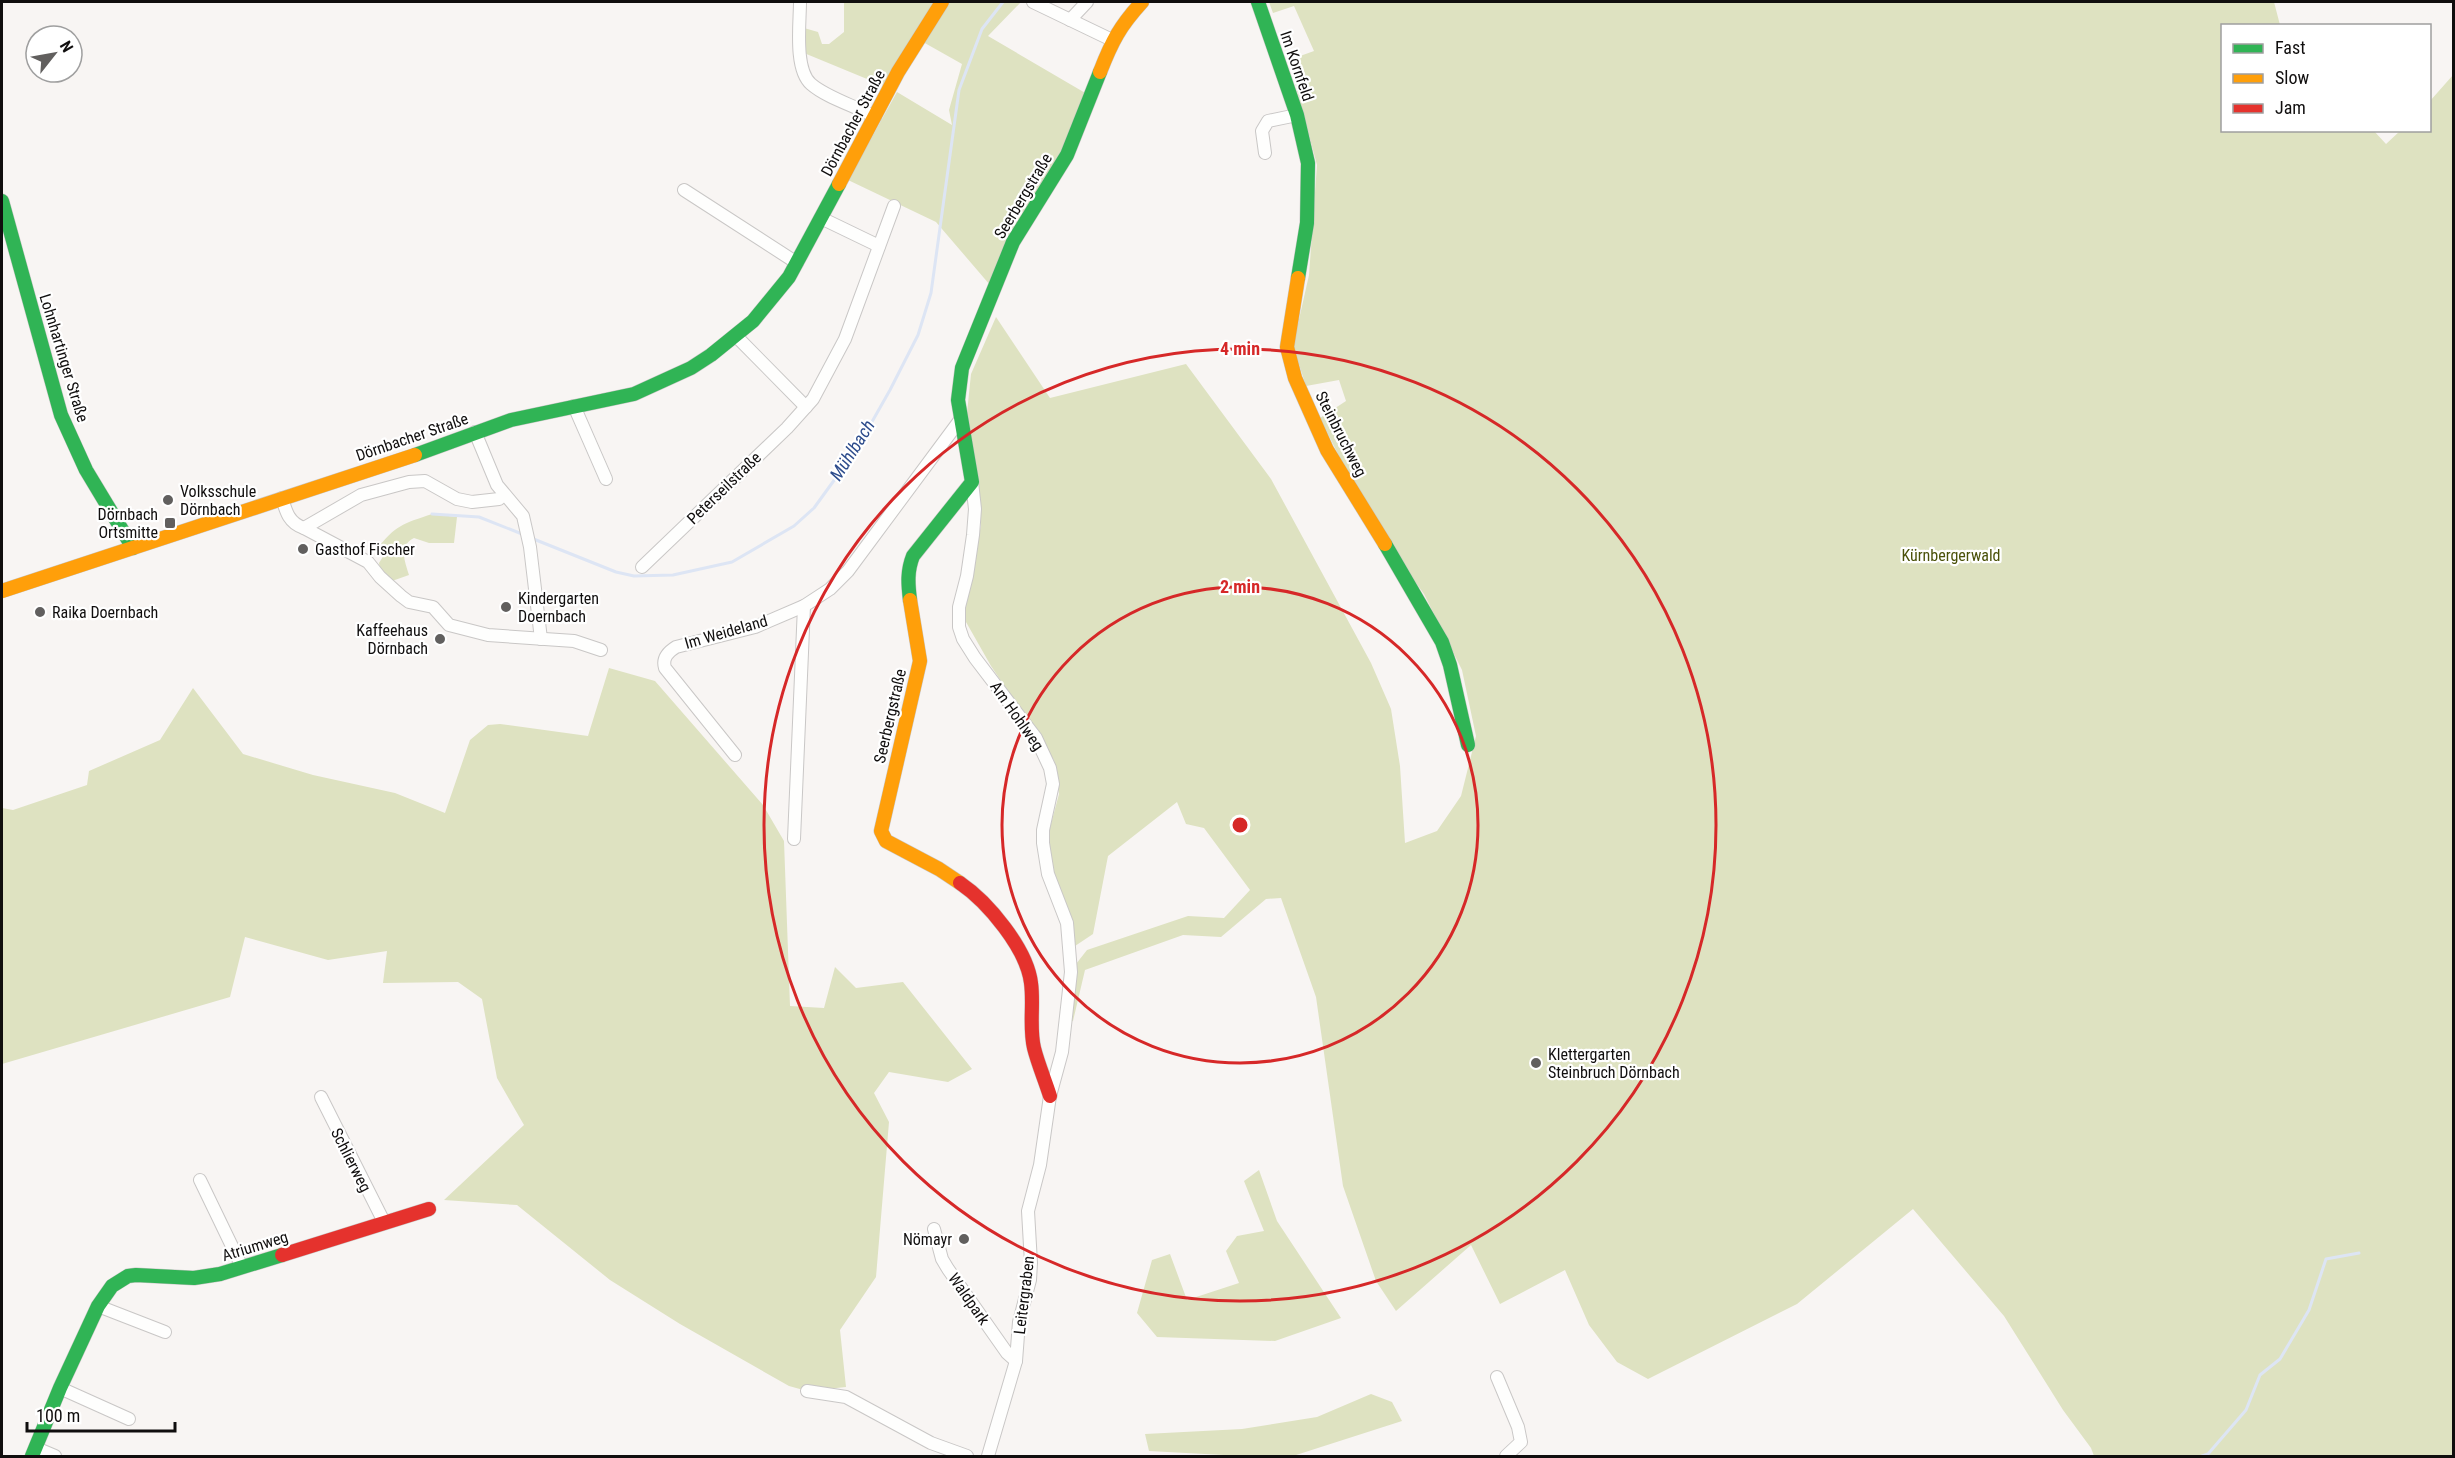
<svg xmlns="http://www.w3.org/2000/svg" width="2455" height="1458" font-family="'Roboto Condensed',sans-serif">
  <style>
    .green { fill: #dee2c1 }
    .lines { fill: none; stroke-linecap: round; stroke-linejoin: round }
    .stream { stroke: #dde5f4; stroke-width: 3 }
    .street-casing { stroke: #c9c7c6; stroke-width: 14 }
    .fast-casing { stroke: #c9c7c6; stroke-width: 15 }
    .slow-casing { stroke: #c9c7c6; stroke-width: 15 }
    .jam-casing { stroke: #c9c7c6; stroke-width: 15 }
    .street { stroke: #fefefd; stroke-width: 12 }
    .fast { stroke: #30b455; stroke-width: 14 }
    .slow { stroke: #ff9f0a; stroke-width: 14 }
    .jam { stroke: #e5322d; stroke-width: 14 }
    .ring { fill: none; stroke: #d62828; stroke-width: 3 }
    .poi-dot { fill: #615f5e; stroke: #fff; stroke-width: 2 }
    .labels { text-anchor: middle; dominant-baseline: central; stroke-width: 4.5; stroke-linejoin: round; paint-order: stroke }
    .street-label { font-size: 16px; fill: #100e0e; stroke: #fff }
    .poi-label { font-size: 16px; fill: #100e0e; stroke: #fff; text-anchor: start }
    .park-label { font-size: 16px; fill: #4a5109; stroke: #fff }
    .water-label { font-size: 18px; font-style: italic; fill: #2d4c8c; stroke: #fff }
    .centre { fill: #d62828; stroke: #fff; stroke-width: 3 }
    .ring-label { font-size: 18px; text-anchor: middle; font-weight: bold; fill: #d62828; stroke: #fff; stroke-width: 4.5; stroke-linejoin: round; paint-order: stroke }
  </style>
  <rect width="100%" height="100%" fill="#f8f5f3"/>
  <g class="green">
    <path d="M844,2H936L884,86L804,53V28L818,32L822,44H829L844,32Z"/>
    <path d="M950,2H1021L988,36L1087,94L1063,149L990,285L936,222L848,180L897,92L952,125L949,110L962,64L923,42Z"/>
    <path d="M1269,2H2274L2280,25L2222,26V130L2374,131L2386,144L2400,131L2430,130V101L2453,75V1456H2094L2091,1448L2063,1410L2004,1316L1913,1209L1797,1304L1648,1379L1617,1362L1589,1325L1565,1270L1500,1304L1471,1245L1396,1311L1376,1281L1343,1186L1316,997L1281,898L1266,899L1221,937L1183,935L1085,970L1073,1021L1069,1022L1076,964L1087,950L1188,916L1224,918L1250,890L1204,828L1186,824L1177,802L1108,856L1093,934L1072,948L1050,857L1048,835L1059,794L1054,760L991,666L966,622L965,610L981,525L967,413L971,374L996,317L1050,398L1186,364L1271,479L1371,663L1391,709L1400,766L1405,843L1437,831L1461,796L1476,736L1462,670L1424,594L1373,524L1320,418L1346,401L1339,380L1306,386L1293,346L1309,275L1317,165L1289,60L1314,51L1294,6L1273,13Z"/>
    <path d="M432,514L457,517L454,543H429L414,538C398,546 405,561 409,575L392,581L381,574L379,563L384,555L376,550C396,525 402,524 432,514Z"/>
    <path d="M609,668L655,681L763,805L784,841L790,1006L824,1008L835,967L856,988L903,982L972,1069L948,1082L889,1072L874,1093L889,1122L876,1277L840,1330L846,1387L807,1391L789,1386L680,1324L610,1280L517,1205L444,1200L524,1125L497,1078L482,999L458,982L383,983L387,951L328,960L245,937L230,997L2,1064V808L13,810L87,785L89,771L160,740L193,688L243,754L313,775L395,793L445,813L470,740L488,725L500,724L588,736Z"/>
    <path d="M1259,1170L1277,1221L1341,1318L1275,1341L1157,1337L1137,1313L1152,1260L1170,1254L1187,1300L1239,1283L1226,1251L1237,1236L1264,1231L1244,1181Z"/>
    <path d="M1371,1394L1392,1402L1402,1421L1293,1456H1242L1149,1451L1145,1434L1242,1429L1317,1417Z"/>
  </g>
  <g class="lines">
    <g class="stream">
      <path d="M432,514L479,517L522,534"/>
      <path d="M531,538L616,572L634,576L673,575L732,562L794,526L814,508L856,450L890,390L918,335L931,293L959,90L982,29L1003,2"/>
      <path d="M2202,1456L2208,1454L2246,1410L2260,1375L2280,1359L2309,1310L2326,1259L2359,1253"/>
    </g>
    <defs>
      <g id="street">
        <path d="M800,2C800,23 794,69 811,84C827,98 856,106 875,117"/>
        <path d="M1033,2L1112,40"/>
        <path d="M1070,20L1087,2"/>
        <path d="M1265,153L1262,131L1268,121L1297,115"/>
        <path d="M684,190L797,263"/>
        <path d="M821,218L879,246"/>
        <path d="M736,336L806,407"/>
        <path d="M574,406L606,479"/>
        <path d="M475,432L497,485L523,516L530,547L541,639"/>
        <path d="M972,482L975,509L973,535L967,576L959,607V627L963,639L975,658L1036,738L1050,768L1053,784L1043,830V843L1048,874L1067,923L1071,972L1062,1052L1050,1096L1040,1165L1028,1211L1031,1263L1030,1280L1019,1322L1016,1361L988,1456"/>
        <path d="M282,498C286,512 289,523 304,528L368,562L380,577L401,596L409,602L433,607L449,625L488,635L574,641L601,650"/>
        <path d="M304,528L361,495L409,482L425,481L457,499L472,502L499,499L504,494"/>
        <path d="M642,567L787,428L813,399L845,339L894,206"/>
        <path d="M735,755L665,668C662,658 668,652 676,647L755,627L804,606L830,589L848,571L960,420"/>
        <path d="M794,839L804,606"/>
        <path d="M321,1097L384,1222"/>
        <path d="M200,1180L242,1267"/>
        <path d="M934,1229L942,1259L948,1269L1007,1353L1016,1361"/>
        <path d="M98,1306L165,1332"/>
        <path d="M1497,1377L1518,1427L1521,1442L1506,1456"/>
        <path d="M60,1388L129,1419"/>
        <path d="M807,1391L846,1397L931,1443L967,1456"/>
        <path d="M36,1448L55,1456"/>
      </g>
      <g id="fast">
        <path d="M1258,2L1297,115L1308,163L1307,223L1298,278"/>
        <path d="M2,201L61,415L86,470L133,548"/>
        <path d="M415,455L511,420L634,394L691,368L711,355L753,321L789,277L839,184"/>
        <path d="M1385,544L1442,642L1450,665L1468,745"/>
        <path d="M910,600C908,584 907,571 913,556L972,482L958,400L962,368L1013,242L1067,155L1100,72"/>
        <path d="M32,1456L60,1388L98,1306L112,1286L128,1276L136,1275L194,1278L220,1274L282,1255"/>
      </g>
      <g id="slow">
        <path d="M1100,72C1112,41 1120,26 1142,2"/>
        <path d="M839,184L898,72L942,2"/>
        <path d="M1298,278L1287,347L1295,378L1327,450L1385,544"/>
        <path d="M2,591L415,455"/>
        <path d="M910,600L920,661L881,831L886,841L939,869L960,883"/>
      </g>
      <g id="jam">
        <path d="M960,883C988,902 1027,949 1031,983C1034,1004 1029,1027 1034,1048C1038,1064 1045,1080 1050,1096"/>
        <path d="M282,1255L429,1209"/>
      </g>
    </defs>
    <use href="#street" class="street-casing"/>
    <use href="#fast" class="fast-casing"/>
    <use href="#slow" class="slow-casing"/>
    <use href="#jam" class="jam-casing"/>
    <use href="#street" class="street"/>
    <use href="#fast" class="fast"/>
    <use href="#slow" class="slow"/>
    <use href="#jam" class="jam"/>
  </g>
  <g class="ring">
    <circle cx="1240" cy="825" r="238"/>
    <circle cx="1240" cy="825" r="476"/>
  </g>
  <g class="poi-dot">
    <circle cx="168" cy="500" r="6"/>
    <rect x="164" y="517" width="12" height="12" rx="3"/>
    <circle cx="303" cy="549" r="6"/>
    <circle cx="506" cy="607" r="6"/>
    <circle cx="40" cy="612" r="6"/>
    <circle cx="440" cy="639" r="6"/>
    <circle cx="1536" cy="1063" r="6"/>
    <circle cx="964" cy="1239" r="6"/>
  </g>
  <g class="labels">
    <g class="street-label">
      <text transform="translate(1297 66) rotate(71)">Im Kornfeld</text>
      <text transform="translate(853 123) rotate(-62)">Dörnbacher Straße</text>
      <text transform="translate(1023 196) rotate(-59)">Seerbergstraße</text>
      <text transform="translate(64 358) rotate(73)">Lohnhartinger Straße</text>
      <text transform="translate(1341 434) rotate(63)">Steinbruchweg</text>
      <text transform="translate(412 437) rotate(-19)">Dörnbacher Straße</text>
      <text transform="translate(724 488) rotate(-44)">Peterseilstraße</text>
      <text transform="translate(726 632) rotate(-16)">Im Weideland</text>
      <text transform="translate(890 716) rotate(-77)">Seerbergstraße</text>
      <text transform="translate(1017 716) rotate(55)">Am Hohlweg</text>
      <text transform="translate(351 1160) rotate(63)">Schlierweg</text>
      <text transform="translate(255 1246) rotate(-17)">Atriumweg</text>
      <text transform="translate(1024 1295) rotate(-83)">Leitergraben</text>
      <text transform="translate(969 1299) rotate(55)">Waldpark</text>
    </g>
    <g class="poi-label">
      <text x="180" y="491">Volksschule<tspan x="180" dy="18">Dörnbach</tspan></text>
      <text x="158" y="514" text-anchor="end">Dörnbach<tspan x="158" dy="18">Ortsmitte</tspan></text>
      <text x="315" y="549">Gasthof Fischer</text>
      <text x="518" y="598">Kindergarten<tspan x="518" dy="18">Doernbach</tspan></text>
      <text x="52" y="612">Raika Doernbach</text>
      <text x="428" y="630" text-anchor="end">Kaffeehaus<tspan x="428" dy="18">Dörnbach</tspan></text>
      <text x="1548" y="1054">Klettergarten<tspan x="1548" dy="18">Steinbruch Dörnbach</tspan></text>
      <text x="952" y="1239" text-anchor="end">Nömayr</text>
    </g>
    <g class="park-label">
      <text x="1951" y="555">Kürnbergerwald</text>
    </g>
    <g class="water-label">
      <text transform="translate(852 450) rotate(-58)">Mühlbach</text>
    </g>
  </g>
  <circle cx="1240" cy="825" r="9" class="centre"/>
  <g class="ring-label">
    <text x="1240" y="355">4 min</text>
    <text x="1240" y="593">2 min</text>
  </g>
  <rect width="2455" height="1458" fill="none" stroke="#100e0e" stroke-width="6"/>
  <rect x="2221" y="24" width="210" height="108" fill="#ffffff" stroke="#9f9f9f" stroke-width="1.5"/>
  <rect x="2233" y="44" width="30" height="9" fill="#30b455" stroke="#9f9f9f" stroke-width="1.5"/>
  <text x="2275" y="54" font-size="18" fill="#100e0e">Fast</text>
  <rect x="2233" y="74" width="30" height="9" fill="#ff9f0a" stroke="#9f9f9f" stroke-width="1.5"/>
  <text x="2275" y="84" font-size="18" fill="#100e0e">Slow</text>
  <rect x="2233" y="104" width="30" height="9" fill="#e5322d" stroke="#9f9f9f" stroke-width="1.5"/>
  <text x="2275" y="114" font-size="18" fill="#100e0e">Jam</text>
  <g transform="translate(54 54) rotate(59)"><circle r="28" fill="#ffffff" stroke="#9f9f9f" stroke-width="1.5"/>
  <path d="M0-4.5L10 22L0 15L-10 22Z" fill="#615f5e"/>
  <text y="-9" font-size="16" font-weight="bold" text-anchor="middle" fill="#100e0e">N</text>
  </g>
  <path d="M27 1422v9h148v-9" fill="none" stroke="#100e0e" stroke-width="3"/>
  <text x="36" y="1422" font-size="18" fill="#100e0e" stroke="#ffffff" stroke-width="4.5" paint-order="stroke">100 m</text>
</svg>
